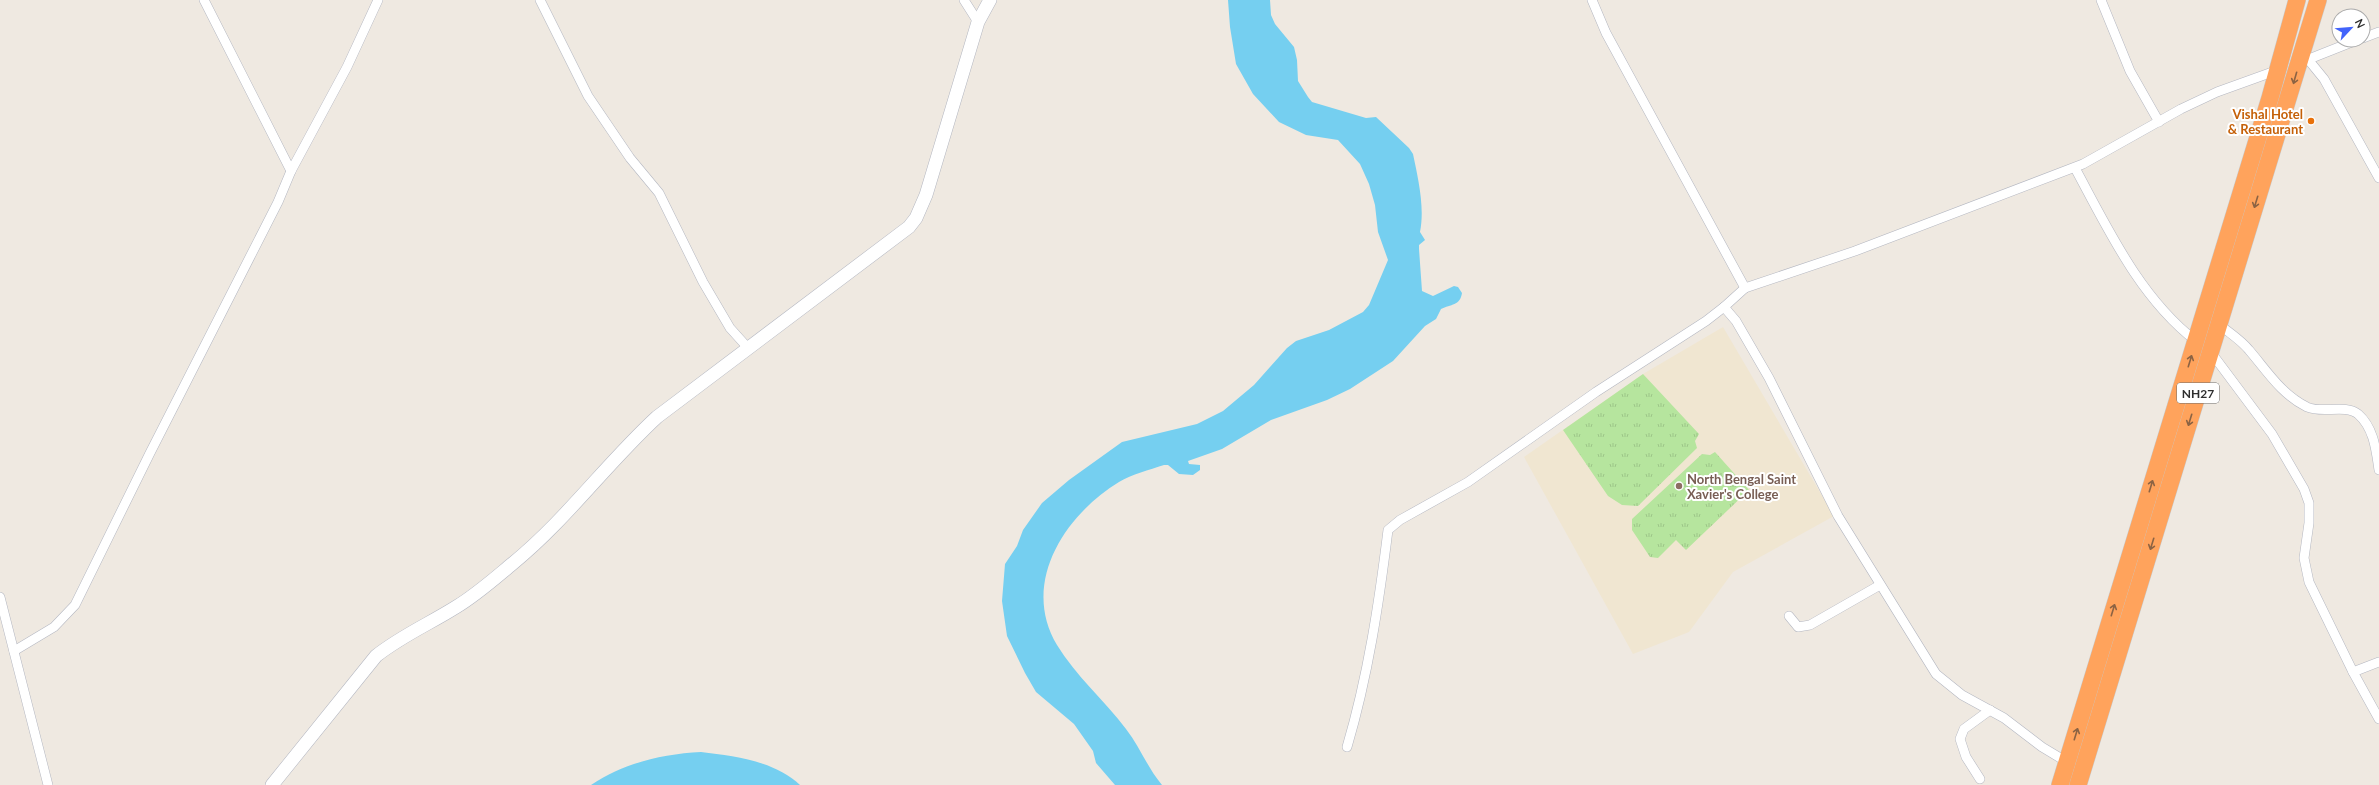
<svg xmlns="http://www.w3.org/2000/svg" width="2379" height="785" font-family="Lato,sans-serif">
  <style>
    .education { fill: #f0e6d1 }
    .grass { fill: url(#grass-tufts) }
    .water { fill: #75cff0 }
    .lines { fill: none; stroke-linecap: round; stroke-linejoin: round }
    .street-casing { stroke: #b4b7c1; stroke-width: 10 }
    .secondary-casing { stroke: #b4b7c1; stroke-width: 14 }
    .highway-casing { stroke: #c9c9c9; stroke-width: 18 }
    .street { stroke: #fff; stroke-width: 9 }
    .secondary { stroke: #fff; stroke-width: 13 }
    .highway { stroke: #ffa35c; stroke-width: 17 }
    .oneway { stroke: #8c6343 }
    .food-dot { fill: #e8710a; stroke: #fff; stroke-width: 1.5 }
    .education-dot { fill: #8d6e63; stroke: #fff; stroke-width: 1.5 }
    .labels { text-anchor: middle; dominant-baseline: central; stroke-width: 4; stroke-linejoin: round; paint-order: stroke }
    .shield { fill: #fff; stroke: #6d6d6d; stroke-width: 1 }
    .shield-label { font-size: 12px; font-weight: bold; fill: #2e2e2e }
    .food-label { font-size: 13px; font-weight: bold; fill: #c56008; stroke: #fff; text-anchor: end }
    .education-label { font-size: 13px; font-weight: bold; fill: #785e54; stroke: #fff; text-anchor: start }
  </style>
  <defs>
    <pattern id="grass-tufts" width="24" height="20" patternUnits="userSpaceOnUse"><rect width="24" height="20" fill="#b6e59e"/><path d="M3 7l-1-3M5 7V3M7 7l1-3M15 17l-1-3M17 17v-4M19 17l1-3" fill="none" stroke="#9dc588"/></pattern>
  </defs>
  <rect width="100%" height="100%" fill="#efe9e1"/>
  <path class="education" d="M1723,327L1834,516L1733,572L1689,632L1633,654L1524,457L1643,374Z"/>
  <g class="grass">
    <path d="M1643,374L1699,434L1695,441L1697,448L1638,506L1622,505L1608,496L1563,430Z"/>
    <path d="M1715,452L1749,490L1686,550L1676,540L1658,558L1650,557L1632,530V519L1702,454L1710,455Z"/>
  </g>
  <g class="water">
    <path d="M1228,0H1270L1271,15L1275,24L1294,47L1297,60L1298,81L1308,97L1312,102L1366,118L1376,117L1409,148L1413,154C1418,178 1425,207 1420,232L1425,240L1419,245V249L1422,291L1433,296L1454,286L1458,287L1462,293C1460,306 1451,304 1441,309L1436,319L1425,326L1393,361L1350,389L1327,400L1271,420L1222,449L1188,461L1189,464L1200,465V470L1193,475L1179,474L1168,465H1164C1149,470 1132,474 1119,482C1065,515 1020,583 1057,645C1075,675 1105,701 1126,729C1140,747 1147,767 1162,785H1115L1096,763L1093,751L1074,724L1036,692L1025,673L1007,636L1002,601L1005,564L1017,546L1023,530L1042,503L1069,480L1122,442L1197,424L1223,411L1254,385L1287,348L1296,341L1329,330L1363,312L1369,305L1388,260L1378,232L1375,205L1369,184L1360,164L1338,140L1306,135L1279,122L1253,94L1236,64L1230,27Z"/>
    <path d="M701,752C735,756 774,761 800,785H591C624,763 662,754 701,752Z"/>
  </g>
  <g class="lines">
    <defs>
      <g id="street">
        <path d="M204,0L291,171"/>
        <path d="M540,0L588,96L630,158L659,193L703,282L730,328L748,348"/>
        <path d="M964,0L978,22"/>
        <path d="M1592,0L1606,33L1745,288"/>
        <path d="M2101,0L2130,71L2159,122"/>
        <path d="M2363,38L2379,32"/>
        <path d="M2302,52L2324,79L2379,178"/>
        <path d="M2309,59L2357,40"/>
        <path d="M2075,168C2108,229 2140,298 2196,341"/>
        <path d="M2219,324C2229,333 2240,339 2249,350C2267,371 2281,394 2307,407C2322,414 2345,404 2358,414C2374,428 2376,450 2379,470"/>
        <path d="M2210,351L2272,434L2304,489L2309,503V523L2304,558L2309,582L2353,672L2379,719"/>
        <path d="M0,597L48,785"/>
        <path d="M1789,616L1798,627L1810,625L1880,585"/>
        <path d="M14,651L54,627L75,605L150,453L278,202L291,171L347,67L378,0"/>
        <path d="M2353,672L2379,662"/>
        <path d="M1347,747C1368,676 1379,603 1388,530L1400,520L1468,482L1596,392L1706,321L1724,307"/>
        <path d="M2067,762L2042,747L2004,718L1962,695L1936,674L1838,516L1769,378L1736,321L1724,307L1745,288L1855,251L2083,164L2181,109L2217,92L2278,70"/>
        <path d="M1980,779L1966,757L1960,739L1964,729L1990,710"/>
      </g>
      <path id="secondary" d="M272,785L376,656C401,636 429,624 456,607C476,595 494,579 512,564C566,520 606,464 657,417L909,227L916,218L926,195L978,22L990,0"/>
      <g id="highway">
        <path d="M2060,785L2270,98L2297,0"/>
        <path d="M2078,785L2318,0"/>
      </g>
    </defs>
    <use href="#street" class="street-casing"/>
    <use href="#secondary" class="secondary-casing"/>
    <use href="#highway" class="highway-casing"/>
    <use href="#street" class="street"/>
    <use href="#secondary" class="secondary"/>
    <use href="#highway" class="highway"/>
  </g>
  <defs><path id="oneway-shaft" d="M-6 0H5M1.5-3L5.5 0L1.5 3" fill="none" stroke-width="1.6" stroke-linecap="round" stroke-linejoin="round"/></defs>
  <g class="oneway">
    <use href="#oneway-shaft" transform="translate(2295 78) rotate(106)"/>
    <use href="#oneway-shaft" transform="translate(2256 202) rotate(107)"/>
    <use href="#oneway-shaft" transform="translate(2190 361) rotate(-73)"/>
    <use href="#oneway-shaft" transform="translate(2190 420) rotate(107)"/>
    <use href="#oneway-shaft" transform="translate(2151 486) rotate(-73)"/>
    <use href="#oneway-shaft" transform="translate(2152 544) rotate(107)"/>
    <use href="#oneway-shaft" transform="translate(2113 610) rotate(-73)"/>
    <use href="#oneway-shaft" transform="translate(2076 734) rotate(-73)"/>
  </g>
  <circle class="food-dot" cx="2311" cy="121" r="4"/>
  <circle class="education-dot" cx="1679" cy="486" r="4"/>
  <g class="labels">
    <rect class="shield" x="2177" y="383" width="42" height="20" rx="3"/>
    <g class="shield-label">
      <text x="2198" y="393">NH27</text>
    </g>
    <g class="food-label">
      <text x="2303" y="114">Vishal Hotel<tspan x="2303" dy="15">&amp; Restaurant</tspan></text>
    </g>
    <g class="education-label">
      <text x="1687" y="479">North Bengal Saint<tspan x="1687" dy="15">Xavier's College</tspan></text>
    </g>
  </g>
  <g transform="translate(2351 28) rotate(64)"><circle r="19" fill="#ffffff" stroke="#ababab"/>
  <path d="M0-3L7 15L0 10L-7 15Z" fill="#4264fb"/>
  <text y="-6" font-size="11" font-weight="bold" text-anchor="middle" fill="#2e2e2e">N</text>
  </g>
</svg>
